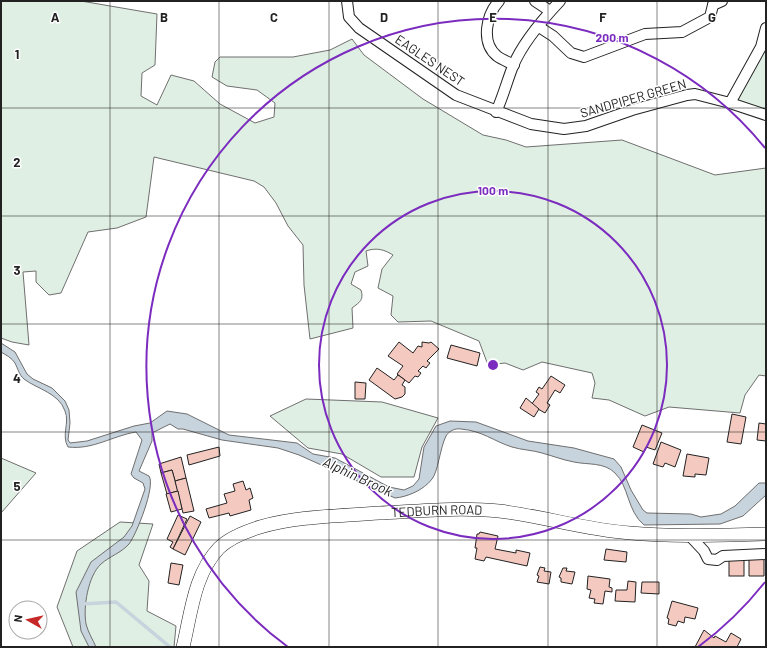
<svg xmlns="http://www.w3.org/2000/svg" width="767" height="648" font-family="Barlow,sans-serif">
  <style>
    .green { fill: #e0efe3; stroke: #6f6f6f }
    .water { fill: #c7d3dd; stroke: #6f6f6f }
    .lines { fill: none; stroke-linecap: round; stroke-linejoin: round }
    .stream { stroke: #c7d3dd; stroke-width: 3.5 }
    .building { fill: #f3c9c0; stroke: #222 }
    .minor-casing { stroke: #222; stroke-width: 12 }
    .tertiary-casing { stroke: #222; stroke-width: 14 }
    .minor { stroke: #fff; stroke-width: 10 }
    .tertiary { stroke: #fff; stroke-width: 13 }
    .grid { fill: none; stroke: #222; stroke-width: 1; stroke-opacity: 0.55 }
    .ring { fill: none; stroke: #7b2cbf; stroke-width: 2 }
    .labels { text-anchor: middle; dominant-baseline: central; stroke-width: 3; stroke-linejoin: round; paint-order: stroke }
    .street-label { font-size: 13px; fill: #222; stroke: #fff }
    .water-label { font-size: 14px; font-style: italic; fill: #222; stroke: #fff }
    .grid-label { font-size: 13px; text-anchor: middle; font-weight: bold; fill: #222; stroke: #fff; stroke-width: 3; stroke-linejoin: round; paint-order: stroke }
    .centre { fill: #7b2cbf; stroke: #fff; stroke-width: 2 }
    .ring-label { font-size: 12px; text-anchor: middle; font-weight: bold; fill: #7b2cbf; stroke: #fff; stroke-width: 3; stroke-linejoin: round; paint-order: stroke }
  </style>
  <rect width="100%" height="100%" fill="#fff"/>
  <g class="green">
    <path d="M1,1H81L157,14L155,65L142,73L141,96L157,105L171,75L194,81L220,104L255,123L274,117L275,103L257,90L227,86L212,77L215,62L220,57H293L330,50L352,39L364,55L423,99L483,135L506,140L526,147L622,140L715,175L766,168V376L759,375L745,395L740,413L669,407L645,416L609,400L592,398L595,383L592,373L542,362L523,370L505,363L488,365L479,341L431,321L398,322L391,315L393,296L378,288L382,269L393,255C385,250 377,247 366,251L368,266L355,272L351,284L361,290C364,300 360,302 352,308L353,328L310,339L304,285L303,245L288,226L276,203L264,187L254,181L154,157L146,217L117,228L88,232L61,293L49,295L36,282V271L23,272L29,345L12,342L1,338Z"/>
    <path d="M766,49V111L738,103L737,99L763,50Z"/>
    <path d="M306,399L382,402L438,418L422,447L414,477H381L342,454L308,448L270,416Z"/>
    <path d="M1,458L36,473L1,513Z"/>
    <path d="M120,522L153,524L139,565L149,581L147,611L176,626L174,647H73L57,607L77,551Z"/>
  </g>
  <path class="water" d="M1,343L15,352L27,374L33,379L52,388L65,401L69,410L70,423L68,440L70,443L87,441L134,426L150,423L167,411L187,414L229,435L297,443L313,454L335,458L389,487L404,490L413,486L419,479L424,447L436,426L450,421L476,422L528,441L574,448L614,459L621,467L631,490L643,510L647,513L691,514L701,517L721,514L735,506L759,483H766V495L743,516L720,524L644,525C627,511 629,486 615,473C604,462 588,465 574,462C563,460 553,456 542,453C532,450 522,450 512,447C493,441 483,431 461,429C455,428 449,431 446,436C440,448 438,472 432,479C424,490 407,497 395,498L299,455L278,448L222,440L183,429H178L170,424L152,433V441L139,471L149,476C156,486 136,535 129,544C121,553 110,556 101,564C88,576 83,607 86,624C88,632 93,640 96,647H89L81,631L76,592L91,562L124,537L132,526L145,489L143,483L134,478L131,474L142,440L136,432C112,436 93,450 68,447C61,435 70,423 65,411C59,393 37,389 24,379C19,375 18,369 15,363C12,358 6,355 1,352Z"/>
  <g class="lines">
    <path class="stream" d="M82,604L116,602L170,647"/>
  </g>
  <g class="building">
    <path d="M399,342L413,353L418,346L422,347V342L429,343L431,342L439,349L427,361L430,363L426,368L423,366L418,371L421,373L418,377L415,376L409,383L397,374L403,366L388,356Z"/>
    <path d="M451,345L480,353L477,366L447,358Z"/>
    <path d="M377,368L394,380L398,375L405,380L402,385L405,387V394L402,397L395,399L369,380Z"/>
    <path d="M551,376L565,385L560,393L555,390L547,403L550,405L545,413L531,405L539,394L536,392L539,387L542,389Z"/>
    <path d="M355,382L366,383L365,399H355Z"/>
    <path d="M526,398L539,409L534,417L520,408Z"/>
    <path d="M732,414L746,417L741,444L727,442Z"/>
    <path d="M759,423L766,424V441L757,440Z"/>
    <path d="M642,425L662,433L655,450L646,447L644,452L633,447Z"/>
    <path d="M661,442L681,450L675,467L665,463L663,467L653,464Z"/>
    <path d="M219,447L220,456L189,465L187,455Z"/>
    <path d="M687,454L709,458L706,475L695,474V477L683,476Z"/>
    <path d="M181,457L186,478L175,481L172,470L161,473L159,464Z"/>
    <path d="M172,470L178,491L167,494L161,473Z"/>
    <path d="M186,478L194,511L183,513L175,481Z"/>
    <path d="M243,481L246,490L250,488L253,498L249,500L251,510L230,516L229,513L209,518L206,509L227,503L224,494L235,491L233,484Z"/>
    <path d="M178,491L182,509L171,512L166,494Z"/>
    <path d="M178,515L187,519L173,549L170,547L173,542L167,539Z"/>
    <path d="M190,516L201,522L185,555L173,549Z"/>
    <path d="M480,532L498,536L495,549L516,553V550L530,553L527,566L486,557L484,561L475,559L477,548H475L477,534H479Z"/>
    <path d="M606,549L627,552L626,562L604,560Z"/>
    <path d="M749,556L764,557V576H749Z"/>
    <rect x="729" y="557" width="15" height="19"/>
    <path d="M171,563L183,565L179,585L168,583Z"/>
    <path d="M540,567L545,568L544,571L551,572L549,584L537,582L539,576L537,575Z"/>
    <path d="M563,568H567L566,571L575,572L572,584L561,582V578L559,577Z"/>
    <path d="M588,576L610,579L609,587L612,588V592L605,591L603,604L594,603L595,599L589,598L591,590L587,589Z"/>
    <path d="M628,581L636,582L635,602L615,601L616,590H627Z"/>
    <path d="M642,582H659V594L641,593Z"/>
    <path d="M672,601L698,608L695,619L685,617L684,623L678,621L676,626L668,624L669,619L667,618Z"/>
    <path d="M704,630L714,638L715,636L726,642L731,633L741,639L737,647H695Z"/>
  </g>
  <g class="lines">
    <defs>
      <g id="minor">
        <path d="M347,1L349,17L359,28L456,95L531,124L564,129L586,126L632,110L687,95L695,94L730,103L761,47L766,28"/>
        <path d="M499,1C487,14 480,42 497,56C501,59 508,62 514,65"/>
        <path d="M535,1L550,11"/>
        <path d="M713,5L722,1"/>
        <path d="M539,27L553,36L571,53L584,57L645,34L682,32L710,17L713,5"/>
        <path d="M730,103L766,115"/>
        <path d="M496,112C503,97 507,81 513,66C522,44 544,18 560,1"/>
        <path d="M689,535L704,551L708,559L717,560L723,556L766,554"/>
      </g>
      <g id="tertiary">
        <path id="s1" d="M183,647C191,614 194,574 219,548C229,538 247,531 260,527C298,516 340,516 379,513C419,511 459,507 499,511C542,516 586,530 630,533C675,537 721,535 766,534"/>
      </g>
    </defs>
    <use href="#minor" class="minor-casing"/>
    <use href="#tertiary" class="tertiary-casing"/>
    <use href="#minor" class="minor"/>
    <use href="#tertiary" class="tertiary"/>
  </g>
  <path class="grid" d="M110,1V647M219,1V647M329,1V647M438,1V647M548,1V647M657,1V647M1,108H766M1,216H766M1,324H766M1,432H766M1,540H766"/>
  <g class="ring">
    <circle cx="493" cy="365" r="174"/>
    <path d="M765 582A348 348 0 0 1 698 647M288 647A348 348 0 1 1 765 148"/>
  </g>
  <g class="labels">
    <g class="street-label">
      <text transform="translate(430 60) rotate(34)">EAGLES NEST</text>
      <text transform="translate(633 98) rotate(-16)">SANDPIPER GREEN</text>
      <text stroke="none"><textPath href="#s1" startOffset="331">TEDBURN ROAD</textPath></text>
    </g>
    <g class="water-label">
      <text transform="translate(358 476) rotate(25)">Alphin Brook</text>
    </g>
  </g>
  <g class="grid-label">
    <text x="55" y="22">A</text>
    <text x="164" y="22">B</text>
    <text x="274" y="22">C</text>
    <text x="384" y="22">D</text>
    <text x="493" y="22">E</text>
    <text x="603" y="22">F</text>
    <text x="712" y="22">G</text>
    <text x="17" y="59">1</text>
    <text x="17" y="167">2</text>
    <text x="17" y="275">3</text>
    <text x="17" y="383">4</text>
    <text x="17" y="491">5</text>
  </g>
  <circle cx="493" cy="365" r="6" class="centre"/>
  <g class="ring-label">
    <text x="612" y="42">200 m</text>
    <text x="493" y="195">100 m</text>
  </g>
  <rect width="767" height="648" fill="none" stroke="#222222" stroke-width="4"/>
  <g transform="translate(28 620) rotate(278)"><circle r="19" fill="#ffffff" stroke="#a7a7a7"/>
  <path d="M0-3L7 15L0 10L-7 15Z" fill="#c62828"/>
  <text y="-6" font-size="11" font-weight="bold" text-anchor="middle" fill="#222222">N</text>
  </g>
</svg>
